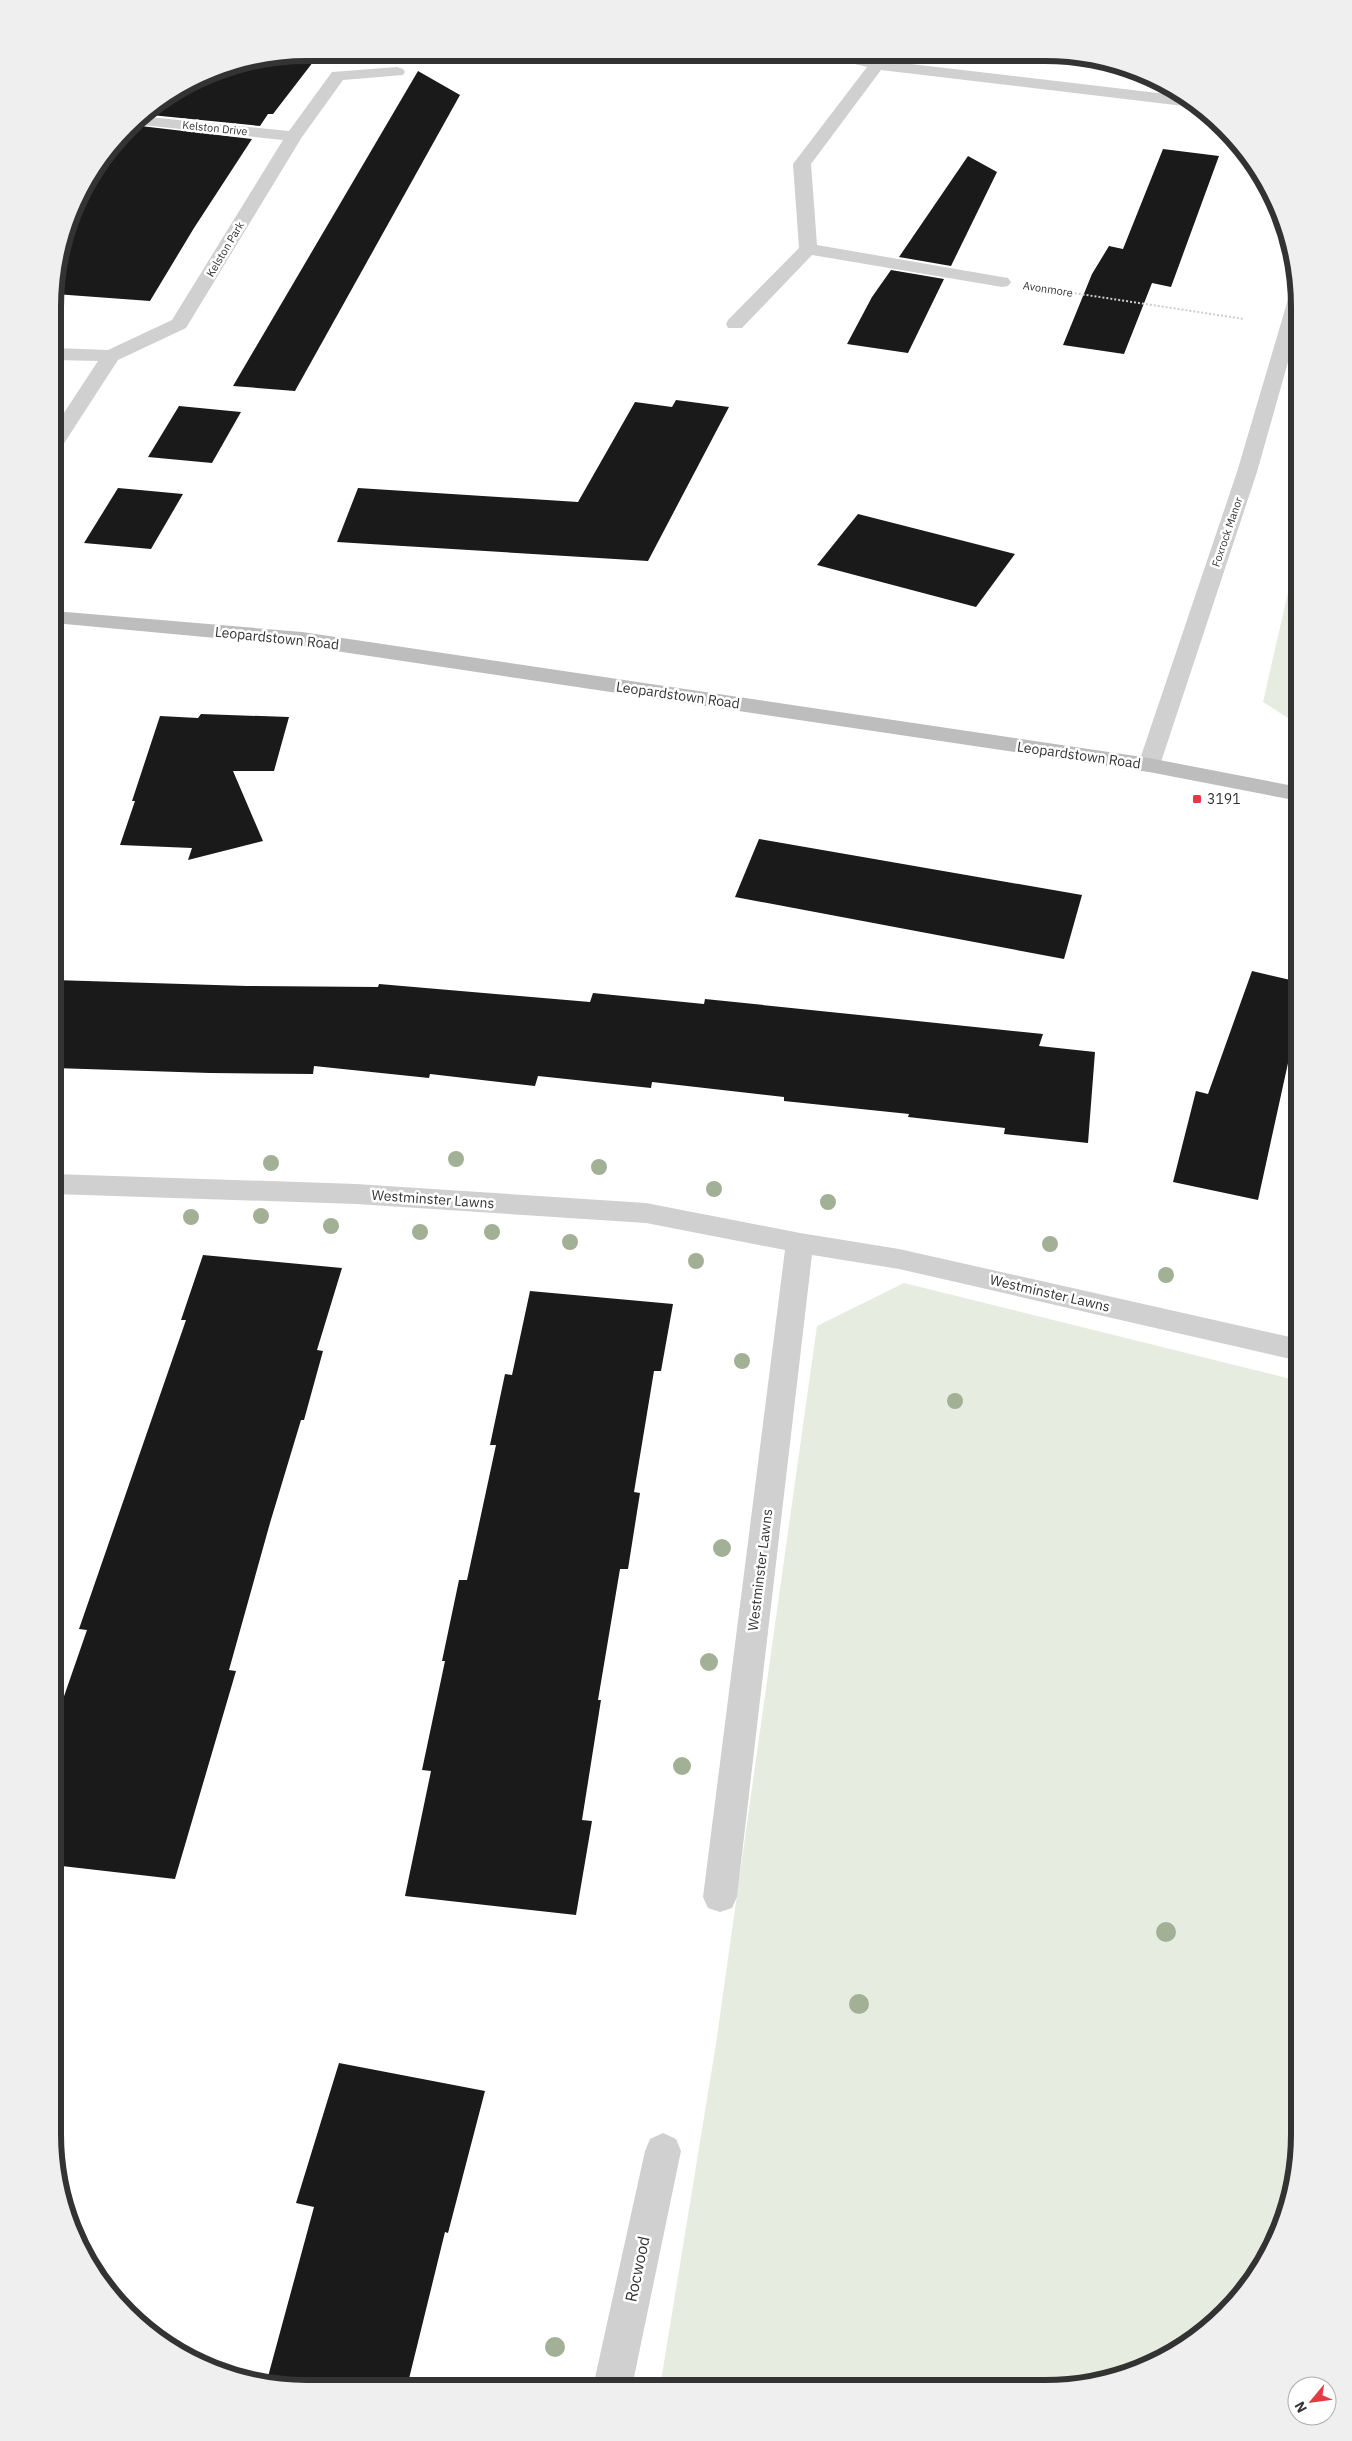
<svg xmlns="http://www.w3.org/2000/svg" width="1352" height="2441" font-family="'IBM Plex Sans',sans-serif">
  <style>
    .green { fill: #e6ecdf }
    .building { fill: #1a1a1a }
    .lines { fill: none; stroke-linecap: round; stroke-linejoin: round }
    .path { stroke: #cdcdcd; stroke-width: 2; stroke-dasharray: 2 2; stroke-linecap: butt }
    .street { fill: #d0d0d0; fill-rule: evenodd }
    .secondary { fill: #bdbdbd; fill-rule: evenodd }
    .tree { fill: #a2b095 }
    .poi-dot { fill: #e63946; stroke: #fff; stroke-width: 2 }
    .labels { text-anchor: middle; dominant-baseline: central; stroke-width: 5; stroke-linejoin: round; paint-order: stroke }
    .far-street-label { font-size: 11px; fill: #333; stroke: #fff }
    .street-label { font-size: 14px; fill: #333; stroke: #fff }
    .poi-label { font-size: 14px; fill: #333; stroke: #fff; text-anchor: start }
    .near-street-label { font-size: 16px; fill: #333; stroke: #fff }
    .rim { fill: none; stroke: #333; stroke-width: 6 }
  </style>
  <rect width="100%" height="100%" fill="#fff"/>
  <g class="green">
    <path d="M1299,544V725L1263,702Z"/>
    <path d="M904,1283L1299,1381V2151L1286,2216L1247,2289L1200,2336L1127,2375L1045,2388L660,2387L716,2044L817,1326Z"/>
  </g>
  <g class="building">
    <path d="M307,52L320,53L273,114H268L260,126L141,114L210,72Z"/>
    <path d="M418,71L460,95L295,391L233,386Z"/>
    <path d="M132,125L252,139L194,228L150,301L55,294V274L79,194Z"/>
    <path d="M1163,149L1219,156L1171,287L1152,283L1124,354L1063,345L1092,274L1109,246L1123,249Z"/>
    <path d="M968,156L997,172L951,266L899,257Z"/>
    <path d="M891,270L944,279L908,353L847,344L872,297Z"/>
    <path d="M676,400L729,407L648,561L337,542L358,488L578,502L635,402L672,407Z"/>
    <path d="M179,406L241,412L212,463L148,457Z"/>
    <path d="M118,488L183,494L151,549L84,543Z"/>
    <path d="M858,514L1015,554L976,607L817,565Z"/>
    <path d="M201,714L289,717L274,771H233L263,841L188,860L192,848L120,845L135,801H132L160,716L198,718Z"/>
    <path d="M759,839L1082,895L1064,959L735,897Z"/>
    <path d="M1252,971L1299,982V1057L1290,1054L1258,1200L1173,1182L1196,1091L1208,1094Z"/>
    <path d="M54,980L247,986L378,987L379,984L590,1002L593,993L704,1004L705,999L1043,1034L1039,1046L1095,1052L1088,1143L1004,1134L1005,1128L908,1117L909,1114L784,1101V1097L652,1082L651,1088L538,1076L535,1086L430,1074L429,1078L314,1066L313,1074L210,1073L54,1068Z"/>
    <path d="M203,1255L342,1268L317,1350L323,1351L304,1420H301L270,1523L229,1670L236,1671L175,1879L53,1865V1728L87,1630L79,1629L186,1320H181Z"/>
    <path d="M530,1291L673,1304L661,1371H654L634,1492L640,1493L628,1569H620L598,1700H601L582,1820L592,1821L576,1915L405,1896L431,1771L422,1770L445,1661H442L459,1580H467L496,1445H490L505,1374L512,1375Z"/>
    <path d="M339,2063L485,2091L448,2233L445,2232L407,2387L274,2386L266,2384L314,2207L296,2203Z"/>
  </g>
  <g class="lines">
    <path class="path" d="M1047,289L1244,319"/>
    <g class="street">
      <path d="M832,56H859L877,60L1183,96L1198,106L1192,107L881,70L811,164L817,245L1002,277L1008,278L1011,282L1008,286L1002,287L812,255L742,328H728L726,324L728,320L799,248L793,164L867,67L834,59Z"/>
      <path d="M397,67L403,69L405,72L403,75L343,80L302,137L186,328L118,360L61,448L54,450V428L98,361L55,360V348L108,350L172,320L283,140L133,124L139,116L289,131L332,72Z"/>
      <path d="M1297,291L1299,323L1257,472L1160,765L1157,770L1149,772L1141,770L1138,765L1237,472L1289,296L1292,292Z"/>
      <path d="M54,1174L356,1184L646,1203L800,1233L899,1249L1299,1339V1361L899,1269L812,1255L737,1897L732,1908L720,1912L708,1908L703,1897L785,1250L646,1223L356,1204L54,1194Z"/>
      <path d="M663,2133L676,2139L681,2151L632,2387H593L645,2151L650,2139Z"/>
    </g>
    <path class="secondary" d="M54,611L302,632L1149,758L1299,787V801L1149,772L302,646L54,623Z"/>
  </g>
  <g class="tree">
    <circle cx="456" cy="1159" r="8"/>
    <circle cx="271" cy="1163" r="8"/>
    <circle cx="599" cy="1167" r="8"/>
    <circle cx="714" cy="1189" r="8"/>
    <circle cx="828" cy="1202" r="8"/>
    <circle cx="261" cy="1216" r="8"/>
    <circle cx="191" cy="1217" r="8"/>
    <circle cx="331" cy="1226" r="8"/>
    <circle cx="420" cy="1232" r="8"/>
    <circle cx="492" cy="1232" r="8"/>
    <circle cx="570" cy="1242" r="8"/>
    <circle cx="1050" cy="1244" r="8"/>
    <circle cx="696" cy="1261" r="8"/>
    <circle cx="1166" cy="1275" r="8"/>
    <circle cx="742" cy="1361" r="8"/>
    <circle cx="955" cy="1401" r="8"/>
    <circle cx="722" cy="1548" r="9"/>
    <circle cx="709" cy="1662" r="9"/>
    <circle cx="682" cy="1766" r="9"/>
    <circle cx="1166" cy="1932" r="10"/>
    <circle cx="859" cy="2004" r="10"/>
    <circle cx="555" cy="2347" r="10"/>
  </g>
  <rect class="poi-dot" x="1192" y="794" width="10" height="10" rx="2.5"/>
  <g class="labels">
    <g class="far-street-label">
      <text transform="translate(215 128) rotate(6)">Kelston Drive</text>
      <text transform="translate(225 249) rotate(-59)">Kelston Park</text>
      <text transform="translate(1048 289) rotate(9)">Avonmore</text>
      <text transform="translate(1227 532) rotate(-71)">Foxrock Manor</text>
    </g>
    <g class="street-label">
      <text transform="translate(277 638) rotate(6)">Leopardstown Road</text>
      <text transform="translate(678 695) rotate(8)">Leopardstown Road</text>
      <text transform="translate(1079 755) rotate(8)">Leopardstown Road</text>
      <text transform="translate(433 1199) rotate(4)">Westminster Lawns</text>
      <text transform="translate(1050 1293) rotate(13)">Westminster Lawns</text>
      <text transform="translate(760 1570) rotate(-83)">Westminster Lawns</text>
    </g>
    <g class="poi-label">
      <text x="1207" y="799">3191</text>
    </g>
    <g class="near-street-label">
      <text transform="translate(637 2269) rotate(-78)">Rocwood</text>
    </g>
  </g>
  <path d="M0 0H1352V2441H0ZM307 61H1045A246 246 0 0 1 1291 307V2134A246 246 0 0 1 1045 2380H307A246 246 0 0 1 61 2134V307A246 246 0 0 1 307 61Z" fill="#efefef" fill-rule="evenodd"/>
  <path class="rim" d="M307 61H1045A246 246 0 0 1 1291 307V2134A246 246 0 0 1 1045 2380H307A246 246 0 0 1 61 2134V307A246 246 0 0 1 307 61Z"/>
  <g transform="translate(1312 2401) rotate(241)"><circle r="24" fill="#ffffff" stroke="#adadad"/>
  <path d="M0-4L9 19L0 12L-9 19Z" fill="#e63946"/>
  <text y="-8" font-size="14" font-weight="bold" text-anchor="middle" fill="#333333">N</text>
  </g>
</svg>
